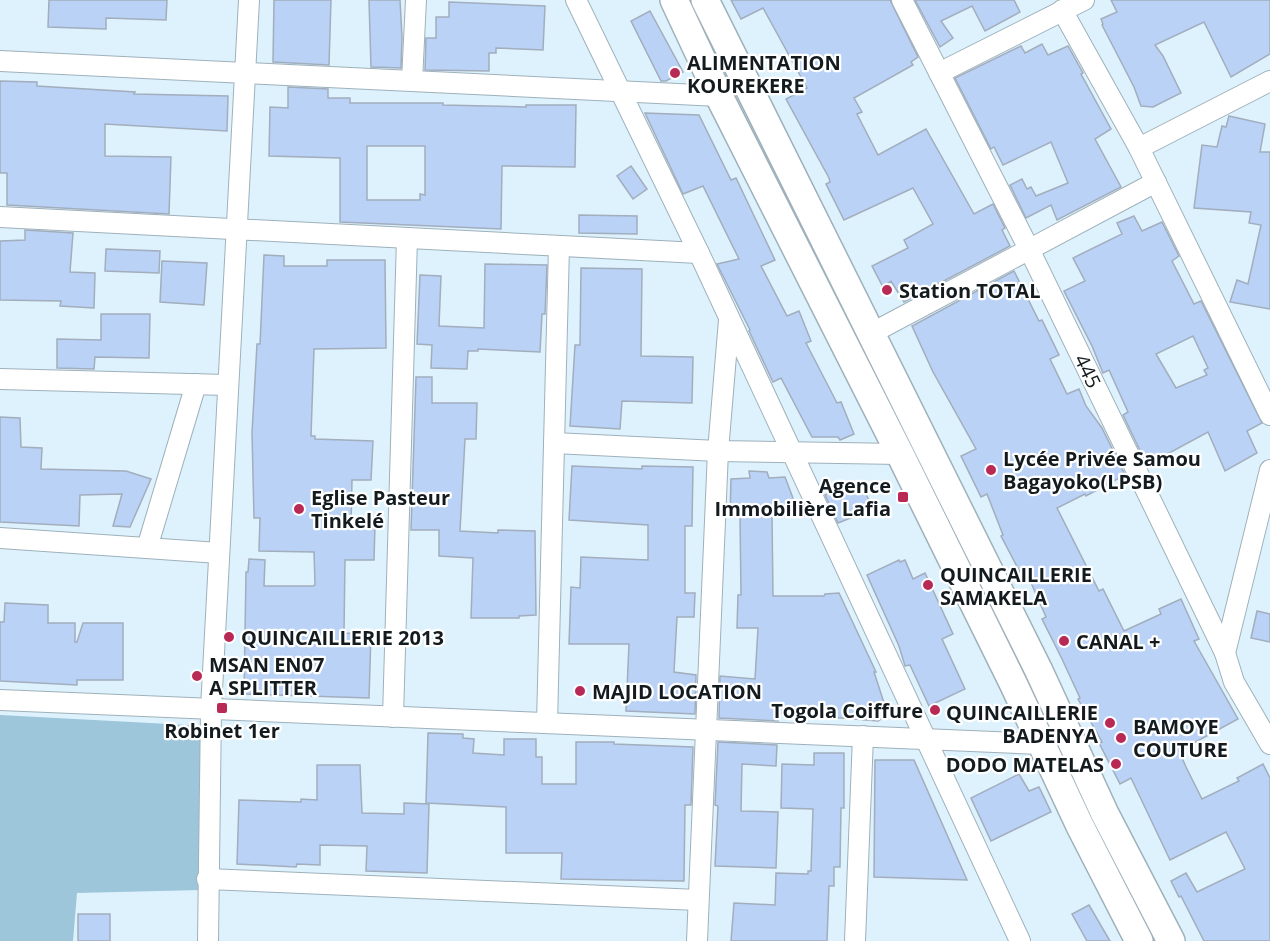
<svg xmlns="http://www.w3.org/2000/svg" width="1270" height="941" font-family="'Open Sans',sans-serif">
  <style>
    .green { fill: #9dc6db }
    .building { fill: #b9d2f6; stroke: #a2adbd; stroke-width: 1.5; fill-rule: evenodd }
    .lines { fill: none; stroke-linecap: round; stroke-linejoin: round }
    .street-casing { stroke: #9eb1bb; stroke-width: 22 }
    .secondary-casing { stroke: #9eb1bb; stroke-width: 30 }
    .street { stroke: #fff; stroke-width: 20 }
    .secondary { stroke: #fff; stroke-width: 27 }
    .poi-dot { fill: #b92955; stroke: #fff; stroke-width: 2 }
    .labels { text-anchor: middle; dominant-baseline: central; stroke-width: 4.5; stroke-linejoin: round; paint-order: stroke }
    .poi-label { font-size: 20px; font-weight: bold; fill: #141b1f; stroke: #fff; text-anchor: start }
    .street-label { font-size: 20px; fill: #141b1f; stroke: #fff }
  </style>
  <rect width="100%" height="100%" fill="#def2fd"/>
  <path class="green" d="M0,715L206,726L201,890L77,893L73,941H0Z"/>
  <g class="building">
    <path d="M49,0H167L166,20L106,18V29L48,27Z"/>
    <path d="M274,0H331L329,65L273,62Z"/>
    <path d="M369,0H400L402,37L401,68L371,67Z"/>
    <path d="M731,0H890L918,57L911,62L913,65L854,98L862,112L857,114L878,155L926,129L974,214L993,204L1005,228L1002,230L1010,246L904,302L891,281L883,287L872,266L908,248L904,240L933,224L913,188L844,220L826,184L830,182L829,178L786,99L807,88L763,8L741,19Z"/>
    <path d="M915,0H1014L1020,12L985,31L972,6L941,21L953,38L940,47Z"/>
    <path d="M1111,0H1270V54L1231,77L1204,22L1155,45L1163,56L1181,93L1153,107L1141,106L1134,87L1102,25L1103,24L1101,19L1117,12Z"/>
    <path d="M449,2L545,6L543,50L496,48V53H489V71L425,70L426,38H436V17H449Z"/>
    <path d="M650,11L683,72L666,81H661L631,21Z"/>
    <path d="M1042,44L1048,55L1068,46L1083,73L1081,74L1111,129L1095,139L1121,187L1057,220L1051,205L1026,218L1010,185L1022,179L1027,189L1031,187L1036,196L1068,183L1051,142L1003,165L994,147L991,149L955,78L1021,46L1025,53Z"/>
    <path d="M0,81L37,82V86L135,92L134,94L228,96L227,131L105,124V156L171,157L169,214L7,205V173H0Z"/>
    <path d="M288,87L328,89V98H350V103H443V105L526,107V105H576L575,167L502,166L501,229L340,222V158L269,156L270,107L288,108ZM367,146H425V195L420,194V200H367Z"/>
    <path d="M645,113L699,115L731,180L736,178L775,260L761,266L787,316L799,311L811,341L806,343L837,403L841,402L854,434L840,440L838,437H812L781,378L773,382L749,331L750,330L717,264L739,259L703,186L683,194Z"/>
    <path d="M1229,116L1265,124L1260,152H1270V309L1230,302L1237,280L1248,284L1261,225L1249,223L1251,212L1194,208L1202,145L1217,147L1222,126L1226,127Z"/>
    <path d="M631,166L647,189L633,199L617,176Z"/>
    <path d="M579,215L637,216V234L579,233Z"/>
    <path d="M1134,216L1142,231L1162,222L1179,256L1172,261L1194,304L1201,301L1262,423L1247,431L1257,453L1225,471L1208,432L1147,465L1123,415L1128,412L1109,370L1103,373L1092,346L1064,291L1085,281L1073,258L1122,234L1117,223ZM1193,336L1208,368L1204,370L1207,375L1176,388L1156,354Z"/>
    <path d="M25,230L73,233L70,272L95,273L94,308L60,306L61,301L0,300V241L25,240Z"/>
    <path d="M106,249L160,251L159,273L105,271Z"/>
    <path d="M264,255L284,256V266H327V260H385L386,348L314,349L311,436H315V439L373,441L371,480H352L351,525H375L374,560H345L344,633L371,634L369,698L244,694L246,572H248L249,559L265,560L264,586H313L315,585L314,552L259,551L260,518H254L252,433L257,344H260Z"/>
    <path d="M162,261L207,263L204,305L160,302Z"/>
    <path d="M485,264L547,265L545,314H542L540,352L478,349V351H468L467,369L431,368L432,345L417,344L420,275L441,276L439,326L484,328Z"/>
    <path d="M581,268L642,269L641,356L693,357L692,403L622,401L620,429L570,426L575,345H580Z"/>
    <path d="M1014,271L1039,321L1042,320L1059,355L1050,359L1067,394L1079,389L1086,406L1102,428L1125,475L1086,496L1085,494L1057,508L1099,591L1103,589L1124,631L1161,614L1159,609L1181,599L1199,639L1194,641L1238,719L1179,751L1186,767L1202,799L1239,781L1237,778L1263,764L1270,778V941H1204L1181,896L1179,897L1171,881L1186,873L1197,892L1245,869L1226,832L1170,860L1131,778L1120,784L1099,743L1102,742L1078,699L1080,698L1062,659L1042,619L1046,617L1028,576L1023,578L1001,536L1003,535L987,494L981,497L961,456L976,449L933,372L912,326Z"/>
    <path d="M101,314H150L149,358L95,357L94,369L57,368V339L101,340Z"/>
    <path d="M416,377H432V403H477L476,439H465L460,531L498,533V530L535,531L536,615L519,616V618H471L473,558L439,556V530H411Z"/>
    <path d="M0,417L20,418L21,447L42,448L41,469L126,471L151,479L130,527L113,526L122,494L80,495L79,526L0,522Z"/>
    <path d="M572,466L642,469V466L693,467L692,526H685V593H695L694,617H677L674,672L696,675L695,714L626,711L629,644H569L571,587L580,588L581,557L648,560V525L569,520Z"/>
    <path d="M749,471L767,472L769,478L785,477L796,506L803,503L808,516H772L773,596H824L825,594L839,593L876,672H874L888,715L878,721L780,713L778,721L719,718L720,676L755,679L758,628H737L738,595H741L740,517H730L731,479L750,478Z"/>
    <path d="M860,481L873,509L838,523L825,495Z"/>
    <path d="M899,560L900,562L905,560L913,579L925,573L953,634L942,639L965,689L929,706L910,665L905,666L899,646L867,575Z"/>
    <path d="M5,603L48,605V623H75V642H77L83,623H123V680H77V685L0,681V622H4Z"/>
    <path d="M1257,611L1270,614V642L1251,638Z"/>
    <path d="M428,733L463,734V738L474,739L473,753L504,755V739H536V757H542V784H576V742H614V744L693,747L691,805H685L684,881L561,879L562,853H506V807L426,803Z"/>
    <path d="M718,742L777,745L776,766L742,764L741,811L778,812L776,868L715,866L718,806L715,805Z"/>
    <path d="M814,753H844V808H841L840,867H834V886H829L827,941H731L734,903L775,905L776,873L808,874V871H811L813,809L781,808L782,764L814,765Z"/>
    <path d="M875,760H914L967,880L874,877Z"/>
    <path d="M317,765H360L362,813L404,814V803L429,804L427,873L366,871L367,846L320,845V865L297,864L296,867L237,864L239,800L301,802V799L317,800Z"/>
    <path d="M1019,774L1029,791L1039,787L1051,812L991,841L971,798Z"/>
    <path d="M1089,905L1110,941H1087L1072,914Z"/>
    <rect x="78" y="914" width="32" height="27"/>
  </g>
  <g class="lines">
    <defs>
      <g id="street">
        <path d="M576,0L699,253L1020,941"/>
        <path d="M902,0L1029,249L1225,653L1234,682L1270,744"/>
        <path d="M1062,10L1139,148L1270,415"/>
        <path d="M0,61L719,96"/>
        <path d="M939,73L1084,0"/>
        <path d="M412,81L416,0"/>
        <path d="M1139,148L1270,81"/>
        <path d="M0,217L699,253"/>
        <path d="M872,333L1156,182"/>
        <path d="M0,379L227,385"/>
        <path d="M554,443L718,451L900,454"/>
        <path d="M0,538L219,553"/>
        <path d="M147,548L196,384"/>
        <path d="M1225,653L1270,470"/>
        <path d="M0,700L1041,744"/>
        <path d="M393,717L407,238"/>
        <path d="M547,723L559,246"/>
        <path d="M207,879L698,900"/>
        <path d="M208,941L211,709L249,0"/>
        <path d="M697,941L718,451L729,320"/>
        <path d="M855,941L863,736"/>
      </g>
      <g id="secondary">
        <path d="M674,0L719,96L900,454L1013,683L1080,826L1139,941"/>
        <path d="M705,0L1039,671L1105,814L1171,941"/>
      </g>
    </defs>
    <use href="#street" class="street-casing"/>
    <use href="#secondary" class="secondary-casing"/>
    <use href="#street" class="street"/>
    <use href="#secondary" class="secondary"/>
  </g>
  <g class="poi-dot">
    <circle cx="675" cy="73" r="6"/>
    <circle cx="887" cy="290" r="6"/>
    <circle cx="991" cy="470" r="6"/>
    <rect x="897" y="491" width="12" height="12" rx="3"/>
    <circle cx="299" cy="509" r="6"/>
    <circle cx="928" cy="585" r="6"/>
    <circle cx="229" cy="637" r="6"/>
    <circle cx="1064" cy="641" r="6"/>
    <circle cx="197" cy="676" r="6"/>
    <circle cx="580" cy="691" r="6"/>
    <rect x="216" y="702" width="12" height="12" rx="3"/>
    <circle cx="935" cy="710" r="6"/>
    <circle cx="1110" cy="723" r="6"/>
    <circle cx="1121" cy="738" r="6"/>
    <circle cx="1116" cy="764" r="6"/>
  </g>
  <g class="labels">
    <g class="poi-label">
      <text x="687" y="62">ALIMENTATION<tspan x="687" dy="23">KOUREKERE</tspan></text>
      <text x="899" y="290">Station TOTAL</text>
      <text x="1003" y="458">Lycée Privée Samou<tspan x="1003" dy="23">Bagayoko(LPSB)</tspan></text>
      <text x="891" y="485" text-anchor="end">Agence<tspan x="891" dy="23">Immobilière Lafia</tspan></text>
      <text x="311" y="497">Eglise Pasteur<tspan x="311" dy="23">Tinkelé</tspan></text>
      <text x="940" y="574">QUINCAILLERIE<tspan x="940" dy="23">SAMAKELA</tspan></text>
      <text x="241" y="637">QUINCAILLERIE 2013</text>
      <text x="1076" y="641">CANAL +</text>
      <text x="209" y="664">MSAN EN07<tspan x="209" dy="23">A SPLITTER</tspan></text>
      <text x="592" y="691">MAJID LOCATION</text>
      <text x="923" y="710" text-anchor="end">Togola Coiffure</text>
      <text x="1098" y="712" text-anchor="end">QUINCAILLERIE<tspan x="1098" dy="23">BADENYA</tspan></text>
      <text x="1133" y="726">BAMOYE<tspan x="1133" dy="23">COUTURE</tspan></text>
      <text x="222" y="730" text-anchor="middle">Robinet 1er</text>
      <text x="1104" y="764" text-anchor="end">DODO MATELAS</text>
    </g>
    <g class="street-label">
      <text transform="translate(1088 371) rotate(64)">445</text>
    </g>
  </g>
</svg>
